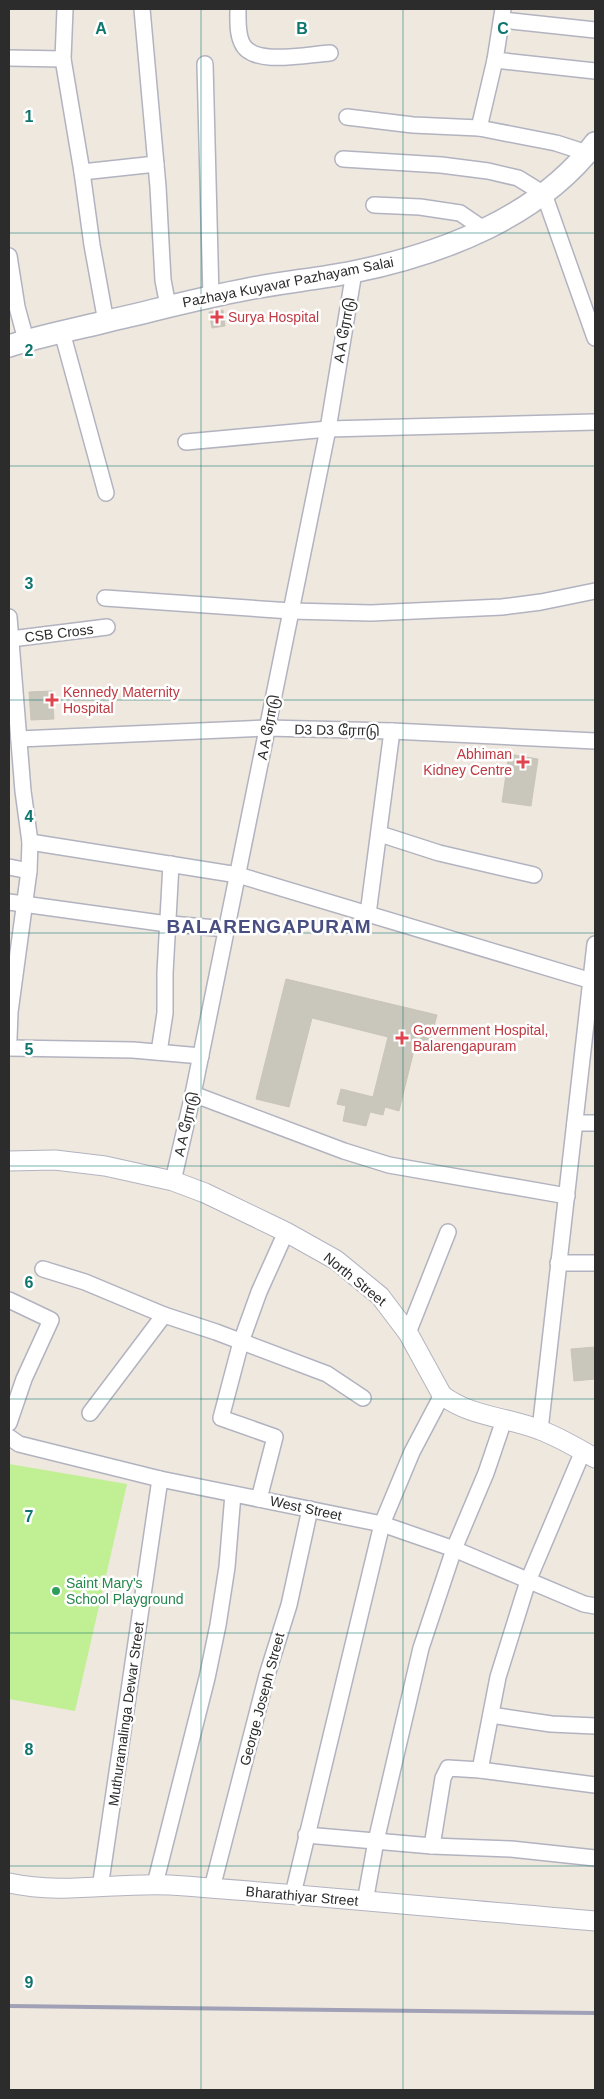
<svg xmlns="http://www.w3.org/2000/svg" width="604" height="2099" font-family="Helvetica,'Noto Sans Tamil',sans-serif">
  <style>
    .pitch { fill: #c1ef93 }
    .building { fill: #c9c6bc; stroke: #cac5b7 }
    .lines { fill: none; stroke-linecap: round; stroke-linejoin: round }
    .minor-casing { stroke: #b2b3c0; stroke-width: 18 }
    .tertiary-casing { stroke: #b2b3c0; stroke-width: 21 }
    .secondary-casing { stroke: #b2b3c0; stroke-width: 24 }
    .minor { stroke: #fff; stroke-width: 15 }
    .tertiary { stroke: #fff; stroke-width: 19 }
    .secondary { stroke: #fff; stroke-width: 21 }
    .rail { stroke: #a0a1b7; stroke-width: 4 }
    .grid { fill: none; stroke: #0f766e; stroke-width: 1; stroke-opacity: 0.55 }
    .health-dot { fill: #e0444e; stroke: #fff; stroke-width: 2 }
    .leisure-dot { fill: #2e9e5b; stroke: #fff; stroke-width: 2 }
    .labels { text-anchor: middle; dominant-baseline: central; stroke-width: 5; stroke-linejoin: round; paint-order: stroke }
    .street-label { font-size: 14px; fill: #2c2c2c; stroke: #fff }
    .health-label { font-size: 14px; fill: #be3a42; stroke: #fff; text-anchor: start }
    .leisure-label { font-size: 14px; fill: #27864d; stroke: #fff; text-anchor: start }
    .district-label { font-size: 19px; font-weight: bold; letter-spacing: 1px; fill: #494f80; stroke: #fff }
    .grid-label { font-size: 16px; text-anchor: middle; font-weight: bold; fill: #0f766e; stroke: #fff; stroke-width: 5; stroke-linejoin: round; paint-order: stroke }
  </style>
  <rect width="100%" height="100%" fill="#eee8de"/>
  <path class="pitch" d="M9,1464L127,1484L75,1711L9,1699Z"/>
  <g class="building">
    <path d="M223,310L225,326L212,328L209,312Z"/>
    <path d="M52,691L54,719L31,720L29,692Z"/>
    <path d="M509,754L538,759L531,806L502,802Z"/>
    <path d="M286,979L437,1015L427,1053L414,1050L399,1111L385,1107L383,1115L370,1112L366,1126L343,1121L346,1106L337,1104L341,1089L373,1097L388,1037L312,1018L289,1107L256,1099Z"/>
    <path d="M595,1347V1379L574,1381L571,1349Z"/>
  </g>
  <g class="lines">
    <defs>
      <g id="minor">
        <path d="M65,9L63,59L82,172L92,245L106,322"/>
        <path d="M142,9L158,187L163,280L168,306"/>
        <path d="M238,9C238,20 237,33 242,43C252,67 309,54 330,53"/>
        <path d="M503,9L495,60L595,71"/>
        <path d="M502,20L595,30"/>
        <path d="M9,58L63,59"/>
        <path d="M205,64L211,297"/>
        <path d="M347,117L413,125L479,128L556,143L587,153"/>
        <path d="M479,128L495,60"/>
        <path d="M343,159L441,165L488,171L518,178L544,194L595,338"/>
        <path d="M82,172L156,164"/>
        <path d="M374,205L420,207L460,213L485,230"/>
        <path d="M9,256L17,307L26,340"/>
        <path d="M62,332L106,493"/>
        <path d="M186,442L328,429L595,422"/>
        <path d="M105,598L291,611L371,613L502,607L541,602L595,591"/>
        <path d="M9,617L23,791L30,842L29,871L10,1012L9,1039"/>
        <path d="M11,639L107,627"/>
        <path d="M19,739L267,728L392,731L595,741"/>
        <path d="M380,834L439,853L534,875"/>
        <path d="M30,842L238,875L595,982"/>
        <path d="M9,867L29,871"/>
        <path d="M9,902L160,923L227,929"/>
        <path d="M368,914L392,731"/>
        <path d="M9,1048L133,1050L201,1056"/>
        <path d="M159,1052L165,1013V973L171,864"/>
        <path d="M193,1094L344,1151L389,1165L567,1196"/>
        <path d="M575,1123H595"/>
        <path d="M173,1181L193,1094L328,429L354,272"/>
        <path d="M558,1263H595"/>
        <path d="M43,1269L85,1282L164,1315L216,1332L327,1374L363,1398"/>
        <path d="M9,1300L51,1320L24,1379L9,1423"/>
        <path d="M408,1333L448,1232"/>
        <path d="M90,1413L164,1315"/>
        <path d="M540,1430L595,944"/>
        <path d="M9,1437L19,1444L160,1479L382,1524L454,1549L584,1604L595,1606"/>
        <path d="M259,1499L275,1437L221,1418L241,1342L259,1292L286,1232"/>
        <path d="M491,1715L551,1724L595,1726"/>
        <path d="M480,1770L498,1677L528,1581L583,1451"/>
        <path d="M306,1835L432,1846L511,1849L595,1858"/>
        <path d="M432,1846L443,1778L448,1768L480,1770L595,1785"/>
        <path d="M155,1884L207,1678L218,1625L227,1567L233,1494"/>
        <path d="M100,1888L160,1479"/>
        <path d="M212,1888L267,1675L289,1605L310,1509"/>
        <path d="M293,1894L382,1524L412,1452L442,1395"/>
        <path d="M365,1902L376,1841L421,1648L454,1549L486,1473L504,1420"/>
      </g>
      <g id="tertiary">
        <path d="M9,1161L55,1160L105,1166L173,1181L205,1193L286,1232L336,1260L380,1296L408,1333L442,1395C470,1417 508,1417 540,1430C559,1437 577,1448 595,1458"/>
        <path d="M9,1883C65,1895 115,1882 170,1885C312,1895 454,1909 595,1921"/>
      </g>
      <path id="secondary" d="M9,346C40,336 72,330 104,322C152,311 200,298 248,289C283,282 318,279 353,272C442,254 539,217 595,143"/>
    </defs>
    <use href="#minor" class="minor-casing"/>
    <use href="#tertiary" class="tertiary-casing"/>
    <use href="#secondary" class="secondary-casing"/>
    <use href="#minor" class="minor"/>
    <use href="#tertiary" class="tertiary"/>
    <use href="#secondary" class="secondary"/>
    <path class="rail" d="M9,2006L595,2013"/>
  </g>
  <path class="grid" d="M201,9V2090M403,9V2090M9,233H595M9,466H595M9,700H595M9,933H595M9,1166H595M9,1399H595M9,1633H595M9,1866H595"/>
  <g class="health-dot">
    <path d="M214.5 309.5h5v5h5v5h-5v5h-5v-5h-5v-5h5z"/>
    <path d="M49.5 692.5h5v5h5v5h-5v5h-5v-5h-5v-5h5z"/>
    <path d="M520.5 754.5h5v5h5v5h-5v5h-5v-5h-5v-5h5z"/>
    <path d="M399.5 1030.5h5v5h5v5h-5v5h-5v-5h-5v-5h5z"/>
  </g>
  <circle class="leisure-dot" cx="56" cy="1591" r="5"/>
  <g class="labels">
    <g class="street-label">
      <text transform="translate(288 282) rotate(-11)">Pazhaya Kuyavar Pazhayam Salai</text>
      <text transform="translate(344 330) rotate(-80)">A A ரோடு</text>
      <text transform="translate(59 633) rotate(-7)">CSB Cross</text>
      <text transform="translate(268 727) rotate(-79)">A A ரோடு</text>
      <text transform="translate(337 730) rotate(1)">D3 D3 ரோடு</text>
      <text transform="translate(186 1124) rotate(-77)">A A ரோடு</text>
      <text transform="translate(355 1279) rotate(39)">North Street</text>
      <text transform="translate(306 1508) rotate(12)">West Street</text>
      <text transform="translate(262 1699) rotate(-75)">George Joseph Street</text>
      <text transform="translate(126 1714) rotate(-82)">Muthuramalinga Dewar Street</text>
      <text transform="translate(302 1896) rotate(5)">Bharathiyar Street</text>
    </g>
    <g class="health-label">
      <text x="228" y="317">Surya Hospital</text>
      <text x="63" y="692">Kennedy Maternity<tspan x="63" dy="16">Hospital</tspan></text>
      <text x="512" y="754" text-anchor="end">Abhiman<tspan x="512" dy="16">Kidney Centre</tspan></text>
      <text x="413" y="1030">Government Hospital,<tspan x="413" dy="16">Balarengapuram</tspan></text>
    </g>
    <g class="leisure-label">
      <text x="66" y="1583">Saint Mary's<tspan x="66" dy="16">School Playground</tspan></text>
    </g>
    <g class="district-label">
      <text x="269" y="926">BALARENGAPURAM</text>
    </g>
  </g>
  <g class="grid-label">
    <text x="101" y="34">A</text>
    <text x="302" y="34">B</text>
    <text x="503" y="34">C</text>
    <text x="29" y="122">1</text>
    <text x="29" y="356">2</text>
    <text x="29" y="589">3</text>
    <text x="29" y="822">4</text>
    <text x="29" y="1055">5</text>
    <text x="29" y="1288">6</text>
    <text x="29" y="1522">7</text>
    <text x="29" y="1755">8</text>
    <text x="29" y="1988">9</text>
  </g>
  <rect width="604" height="2099" fill="none" stroke="#2c2c2c" stroke-width="20"/>
</svg>
